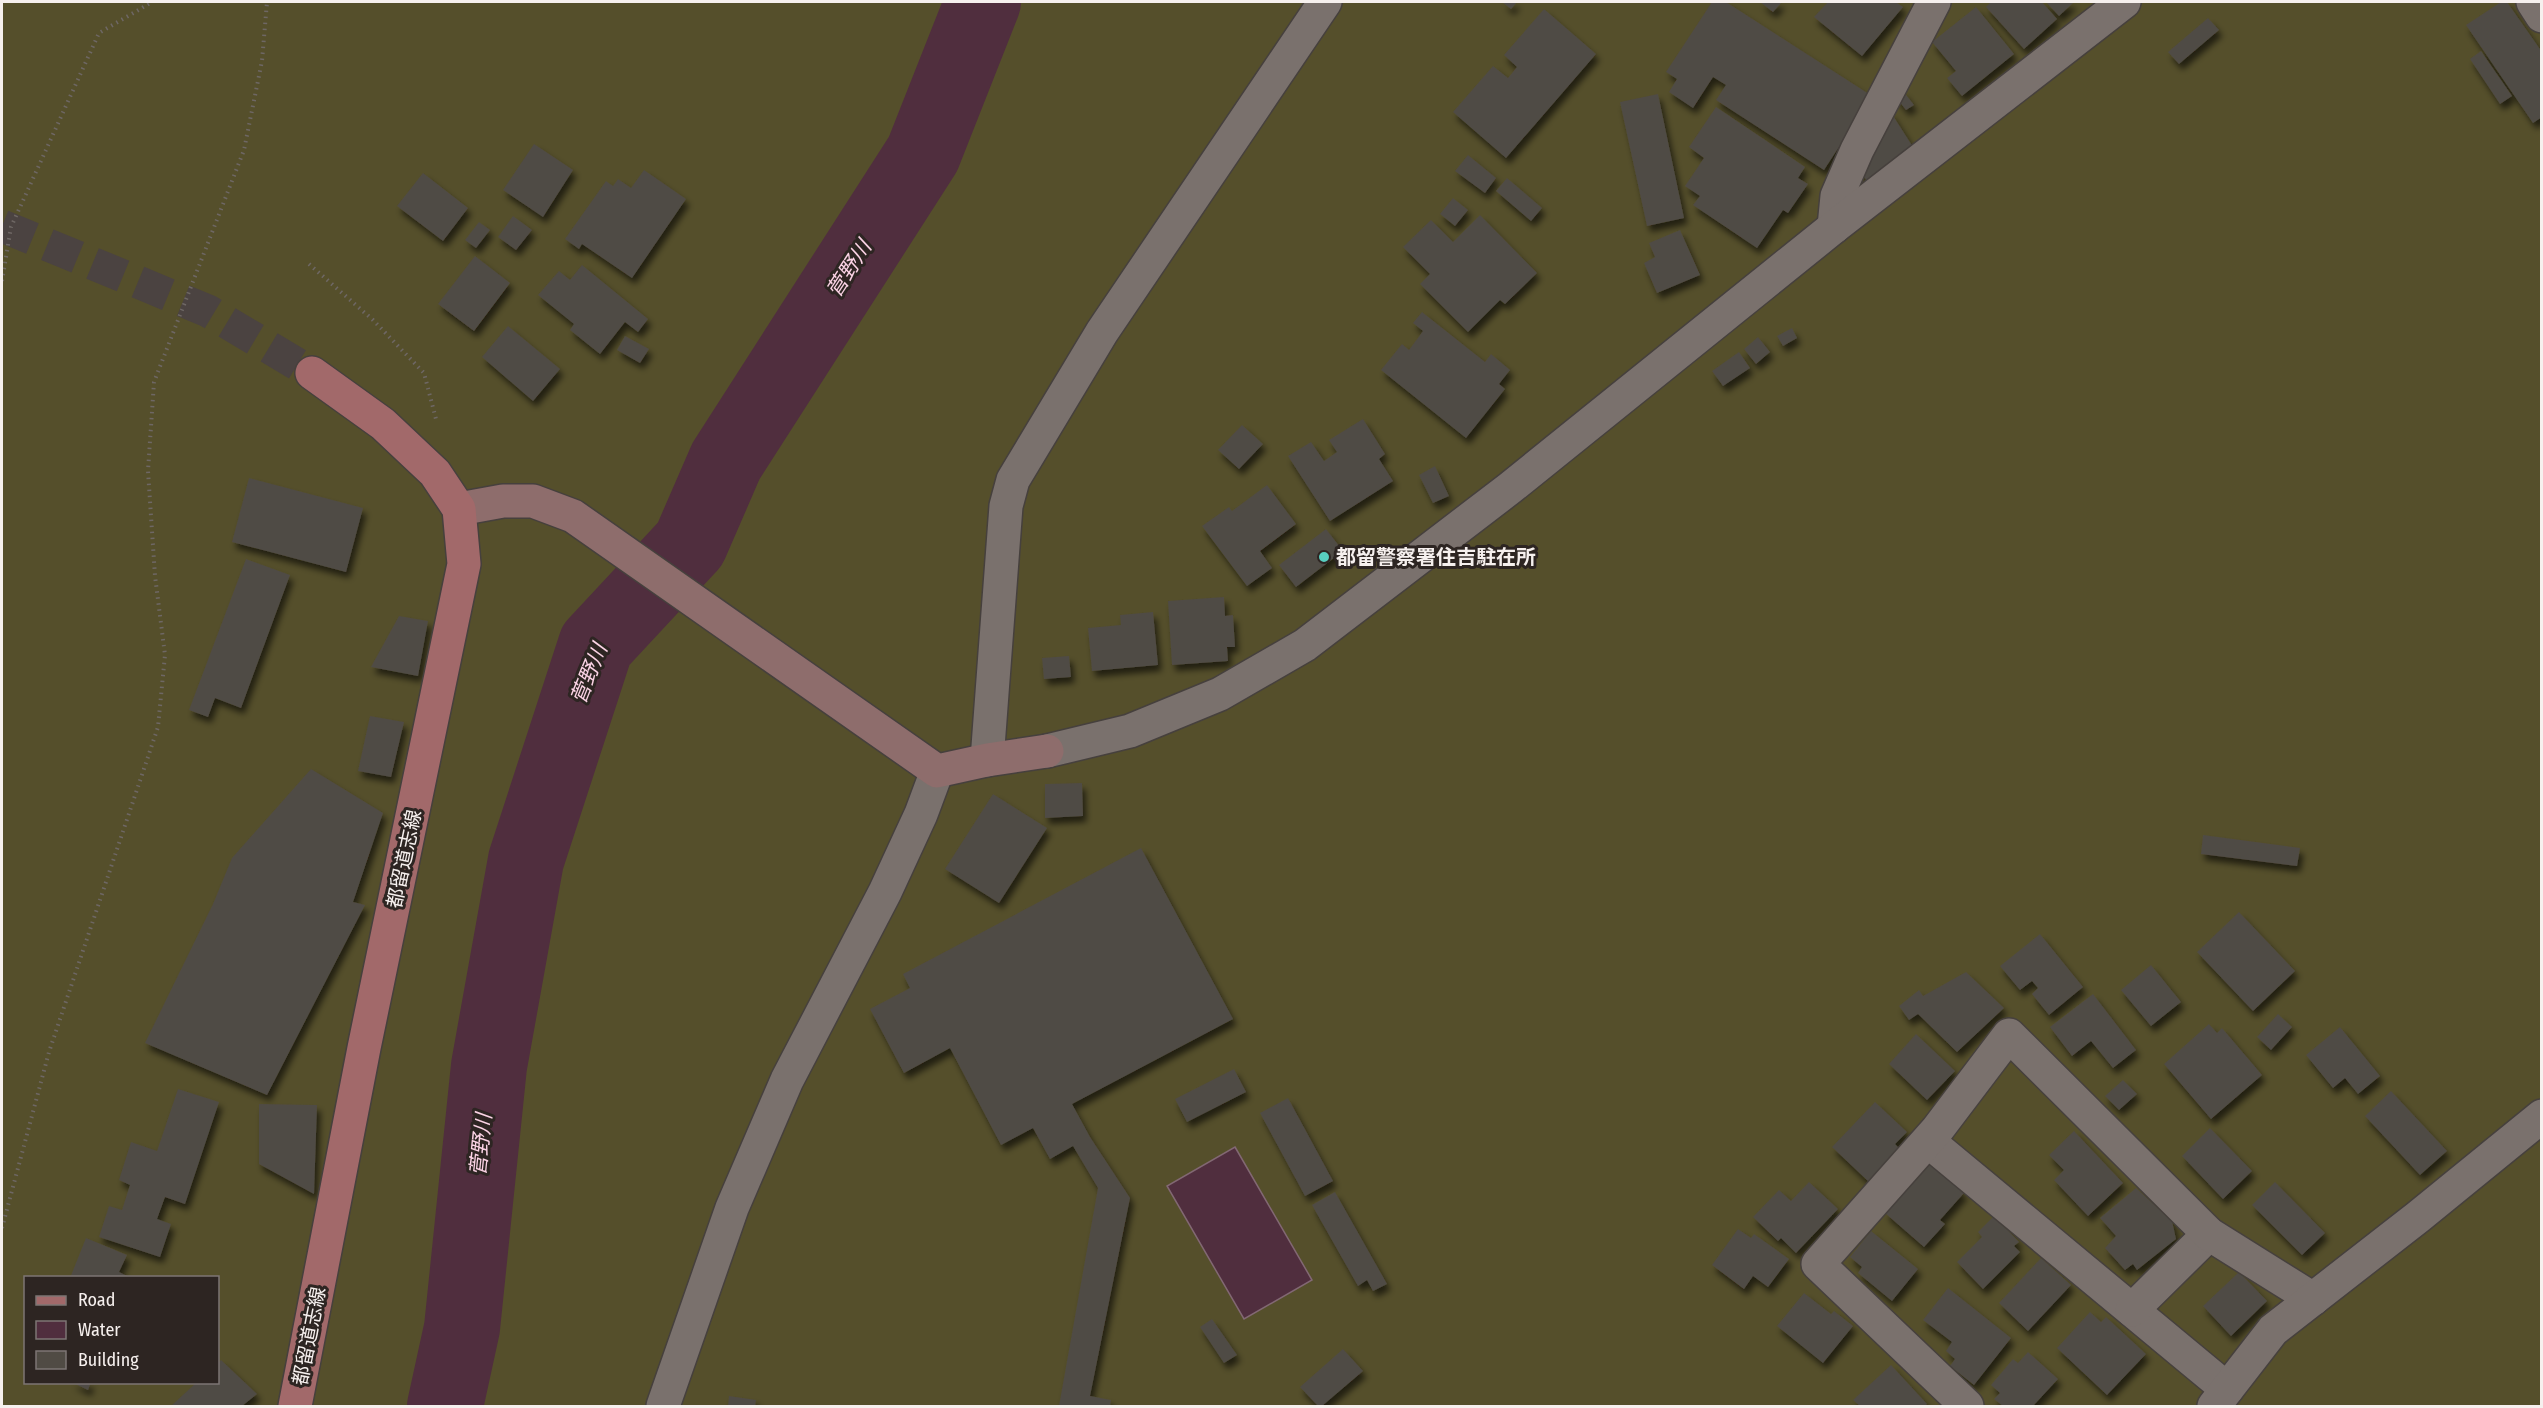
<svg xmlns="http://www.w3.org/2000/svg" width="2543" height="1408" font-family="'Fira Sans Condensed','Noto Sans JP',sans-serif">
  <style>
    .forest { fill: #554f2b; fill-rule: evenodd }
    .water { fill: #502e3e; stroke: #826873; stroke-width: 1.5 }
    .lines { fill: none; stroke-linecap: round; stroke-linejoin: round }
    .river { stroke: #502e3e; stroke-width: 76 }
    .building { fill: #504b44; filter: url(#shadow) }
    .primary-tunnel { stroke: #4b4341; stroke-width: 33; stroke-dasharray: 33 16; stroke-linecap: butt }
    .street-casing { stroke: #46403d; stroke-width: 36 }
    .secondary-casing { stroke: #46403d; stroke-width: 36 }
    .primary-casing { stroke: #46403d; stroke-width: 36 }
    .path { stroke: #6e6764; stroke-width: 4; stroke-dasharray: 1.5 4.5; stroke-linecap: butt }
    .street { stroke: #7a716d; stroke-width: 33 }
    .secondary { stroke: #8e6d6c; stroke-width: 33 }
    .primary { stroke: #a2696a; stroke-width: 33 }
    .poi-dot { fill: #58cebf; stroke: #2d2522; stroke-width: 2 }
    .labels { text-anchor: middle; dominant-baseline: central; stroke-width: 6; stroke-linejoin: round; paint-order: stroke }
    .poi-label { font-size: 20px; font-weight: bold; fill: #f6f0ee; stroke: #2d2522; text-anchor: start }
    .street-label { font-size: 20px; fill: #f6f0ee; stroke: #2d2522 }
    .water-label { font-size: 21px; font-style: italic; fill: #fbd3e5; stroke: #2d2522 }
  </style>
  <defs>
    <filter id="shadow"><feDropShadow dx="3.5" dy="6" stdDeviation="3" flood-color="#0009"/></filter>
  </defs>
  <rect width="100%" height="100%" fill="#2d2522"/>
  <path class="forest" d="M2,2H2541V1406H2ZM26,1278H218V1382H26Z"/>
  <path class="water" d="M1235,1147L1312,1280L1244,1319L1167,1186Z"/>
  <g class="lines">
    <path class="river" d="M445,1406L462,1328L489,1066L526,860L596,645L690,544L726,461L923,154L983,2"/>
  </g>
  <g class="building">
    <path d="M1502,2H1517L1511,9Z"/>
    <path d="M1712,2H1726L1872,96L1824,170L1716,100L1726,85L1713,77L1693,108L1669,92L1677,79L1666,72Z"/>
    <path d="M1760,2H1782L1773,12Z"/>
    <path d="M1828,2H1896L1903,7L1862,56L1814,17Z"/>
    <path d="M1991,2H2042L2057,19L2024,49L1986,7Z"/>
    <path d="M2046,2H2074L2059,16Z"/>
    <path d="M2501,2H2507L2542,52V117L2533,123L2466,25Z"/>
    <path d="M1976,7L2014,54L1962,96L1947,78L1956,71L1932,42Z"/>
    <path d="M1544,9L1596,54L1506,158L1453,112L1493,66L1508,78L1517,67L1504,55Z"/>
    <path d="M2208,18L2219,30L2179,64L2168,52Z"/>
    <path d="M2481,51L2512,96L2500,104L2470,59Z"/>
    <path d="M1903,91L1914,105L1906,110L1895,96Z"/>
    <path d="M1658,94L1684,218L1647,226L1620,102Z"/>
    <path d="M1716,107L1805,167L1798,178L1808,184L1788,213L1783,210L1757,248L1693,205L1700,196L1685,186L1704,158L1689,147Z"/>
    <path d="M1890,111L1913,147L1868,182L1858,170Z"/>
    <path d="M534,144L573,170L543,217L503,190Z"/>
    <path d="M1468,155L1496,178L1485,193L1455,171Z"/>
    <path d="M644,170L686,199L632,278L582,244L579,249L565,239L606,181L613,186L618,179L631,188Z"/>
    <path d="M423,173L468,208L443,241L397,206Z"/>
    <path d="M1507,178L1542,208L1531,221L1496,191Z"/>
    <path d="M1453,198L1468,210L1455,226L1440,214Z"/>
    <path d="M1480,215L1537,273L1505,304L1500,300L1468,332L1420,284L1430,274L1403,247L1431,220L1453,242Z"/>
    <path d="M513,216L532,230L516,250L498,237Z"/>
    <path d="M479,222L490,230L476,248L465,240Z"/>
    <path d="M1680,230L1700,275L1657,293L1644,263L1655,257L1649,243Z"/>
    <path d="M475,256L510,283L474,331L438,304Z"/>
    <path d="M582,265L648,319L638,332L625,322L600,354L570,330L574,324L538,295L559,271L570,280Z"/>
    <path d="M1422,312L1485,362L1491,354L1510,370L1499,384L1505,389L1466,438L1381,370L1402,344L1409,350L1423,331L1413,323Z"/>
    <path d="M508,326L560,369L533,401L482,357Z"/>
    <path d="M1792,328L1797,338L1783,346L1777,336Z"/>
    <path d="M625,336L649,349L640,363L617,350Z"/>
    <path d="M1758,337L1770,352L1756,364L1744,349Z"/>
    <path d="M1739,352L1750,368L1723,386L1712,371Z"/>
    <path d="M1363,419L1385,454L1379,459L1393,481L1330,521L1288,456L1311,442L1324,461L1337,452L1329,440Z"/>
    <path d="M1242,425L1263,444L1239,469L1218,450Z"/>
    <path d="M1435,466L1449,496L1433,503L1419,475Z"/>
    <path d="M249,478L363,508L346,572L232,542Z"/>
    <path d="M1267,485L1296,524L1260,551L1272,568L1247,586L1202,526L1229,507L1232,511Z"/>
    <path d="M1326,529L1343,551L1296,587L1279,565Z"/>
    <path d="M246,559L290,575L241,708L215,698L208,717L189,710Z"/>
    <path d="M1224,597L1225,616L1233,615L1235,647H1227L1228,661L1172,665L1168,601Z"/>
    <path d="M1153,612L1158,665L1092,671L1088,628L1121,625L1120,615Z"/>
    <path d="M399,616L428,621L418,676L371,667Z"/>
    <path d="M1069,656L1071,677L1044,679L1042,658Z"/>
    <path d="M370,716L404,722L391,777L358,771Z"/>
    <path d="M311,769L383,813L353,902L365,905L267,1095L145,1043L213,904L232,858Z"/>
    <path d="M1082,783L1083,816L1045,818V784Z"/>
    <path d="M993,794L1047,828L999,903L945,869Z"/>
    <path d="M2203,835L2300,848L2297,866L2201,854Z"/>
    <path d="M1141,848L1233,1019L1072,1104L1090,1137L1130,1198L1090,1396L1111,1400L1110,1406H1059L1098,1188L1073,1146L1050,1159L1033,1128L1001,1145L950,1048L904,1073L870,1009L910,988L903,974Z"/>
    <path d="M2239,912L2295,971L2253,1011L2197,952Z"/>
    <path d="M2040,934L2083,987L2049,1015L2032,994L2038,988L2032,981L2020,990L2000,966Z"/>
    <path d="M2151,965L2181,1002L2151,1026L2121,990Z"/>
    <path d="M1966,972L2004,1008L1957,1052L1918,1014L1909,1020L1899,1006L1919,990L1923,996Z"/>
    <path d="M2093,994L2136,1050L2113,1068L2091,1041L2072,1056L2050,1027Z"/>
    <path d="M2278,1014L2292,1027L2271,1050L2257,1037Z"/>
    <path d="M2209,1024L2217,1033L2222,1028L2262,1075L2211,1119L2164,1064Z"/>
    <path d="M2340,1027L2380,1076L2358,1094L2345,1078L2333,1088L2306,1055Z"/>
    <path d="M1916,1034L1955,1071L1927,1100L1889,1064Z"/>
    <path d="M1234,1069L1246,1092L1187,1122L1175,1099Z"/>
    <path d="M2123,1080L2137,1094L2119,1110L2105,1096Z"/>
    <path d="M178,1089L219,1102L185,1204L165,1197L157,1219L171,1224L160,1257L99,1237L109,1206L122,1210L130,1185L119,1180L131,1142L157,1151Z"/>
    <path d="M2391,1091L2447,1151L2420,1175L2365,1116Z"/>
    <path d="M1288,1098L1333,1181L1305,1196L1260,1113Z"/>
    <path d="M1875,1102L1907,1132L1895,1144L1900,1149L1870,1183L1832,1147Z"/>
    <path d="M259,1104L317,1105L314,1194L259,1164Z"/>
    <path d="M2210,1128L2252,1171L2223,1199L2182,1156Z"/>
    <path d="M2074,1131L2123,1183L2088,1216L2054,1180L2064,1170L2049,1155Z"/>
    <path d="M1929,1163L1964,1193L1940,1220L1945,1224L1924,1247L1885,1213Z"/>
    <path d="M1809,1182L1838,1209L1796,1253L1781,1238L1778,1241L1753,1217L1779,1190L1791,1201Z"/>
    <path d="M2275,1182L2325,1233L2302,1255L2252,1205Z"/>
    <path d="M2136,1188L2172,1221L2176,1239L2137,1270L2133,1264L2125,1270L2105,1248L2116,1236L2100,1218Z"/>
    <path d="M1335,1192L1387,1284L1373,1291L1367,1280L1358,1286L1312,1205Z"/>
    <path d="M1994,1216L2019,1242L2014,1246L2020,1252L1983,1289L1957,1262L1982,1237L1978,1232Z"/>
    <path d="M1738,1229L1751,1238L1754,1234L1789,1259L1768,1287L1753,1276L1744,1289L1712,1265Z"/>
    <path d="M1871,1231L1918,1269L1892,1301L1858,1273L1862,1267L1850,1257Z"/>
    <path d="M86,1238L127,1255L119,1272L127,1276L126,1278H70Z"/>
    <path d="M2041,1258L2071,1285L2028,1331L1999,1303Z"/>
    <path d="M2239,1272L2267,1301L2231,1336L2203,1306Z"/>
    <path d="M1948,1288L2011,1338L1974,1385L1950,1366L1955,1359L1946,1351L1952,1342L1923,1320Z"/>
    <path d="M1804,1293L1831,1314L1834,1311L1853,1326L1823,1363L1777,1326Z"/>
    <path d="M2090,1312L2101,1322L2106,1317L2146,1354L2107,1395L2057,1348Z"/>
    <path d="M1212,1319L1237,1355L1224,1363L1200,1327Z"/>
    <path d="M1343,1349L1363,1371L1322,1406H1318L1300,1387Z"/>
    <path d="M2028,1352L2058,1379L2033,1406H2003L1994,1399L2000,1393L1991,1385L2013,1359L2018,1363Z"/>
    <path d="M221,1360L257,1394L242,1406H171L197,1382H218V1363Z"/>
    <path d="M1891,1365L1927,1404L1925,1406H1860L1853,1400Z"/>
    <path d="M71,1382H91L88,1390Z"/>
    <path d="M729,1396L756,1400L755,1406H728Z"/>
  </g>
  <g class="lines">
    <path class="primary-tunnel" d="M2,226L208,311L312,373"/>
    <defs>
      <g id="street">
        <path d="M2533,2L2542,16"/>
        <path d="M1834,227L1837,196L1857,150L1934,2"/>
        <path d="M1047,751L1130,731L1220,694L1305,645L1510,488L1834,227L2124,2"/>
        <path d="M987,760L1006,506L1013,480L1102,332L1325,2"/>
        <path d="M1928,1141L2227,1389"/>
        <path d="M2132,1310L2209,1234"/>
        <path d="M663,1406L732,1208L787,1080L885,892L921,814L937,771"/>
        <path d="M1967,1406L1818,1264L1937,1130L2009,1035L2209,1234L2313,1299"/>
        <path d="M2214,1406L2273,1330L2418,1217L2542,1116"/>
      </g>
      <path id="secondary" d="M459,509L503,501H533L573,516L937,771L987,760L1047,751"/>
      <path id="primary" d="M295,1406L364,1048L464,564L459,509L435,473L383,424L312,373"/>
    </defs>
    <use href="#street" class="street-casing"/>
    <use href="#secondary" class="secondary-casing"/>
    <use href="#primary" class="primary-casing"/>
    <g class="path">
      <path d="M309,264L373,320L424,373L436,419"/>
      <path d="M2,281L11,227L99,33L152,2"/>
      <path d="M2,1228L49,1052L158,727L165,655L155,576L148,471L154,382L244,150L262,61L267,2"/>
    </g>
    <use href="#street" class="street"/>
    <use href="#secondary" class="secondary"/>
    <use href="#primary" class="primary"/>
  </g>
  <circle class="poi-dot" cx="1324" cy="557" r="6"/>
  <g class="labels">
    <g class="poi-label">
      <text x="1336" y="557">都留警察署住吉駐在所</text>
    </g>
    <g class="street-label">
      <text transform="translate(404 859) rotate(-78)">都留道志線</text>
      <text transform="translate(309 1336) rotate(-79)">都留道志線</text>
    </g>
    <g class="water-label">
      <text transform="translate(849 269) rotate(-57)">菅野川</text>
      <text transform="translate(589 674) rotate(-68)">菅野川</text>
      <text transform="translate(481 1145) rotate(-84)">菅野川</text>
    </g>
  </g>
  <rect width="2543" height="1408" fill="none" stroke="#f6f0ee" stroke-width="6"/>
  <rect x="24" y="1276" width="195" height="108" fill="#2d2522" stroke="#7d7674" stroke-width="1.5"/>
  <rect x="36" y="1296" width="30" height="9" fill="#a2696a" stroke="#7d7674" stroke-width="1.5"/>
  <text x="78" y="1306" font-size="18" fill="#f6f0ee">Road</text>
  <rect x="36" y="1321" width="30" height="18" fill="#502e3e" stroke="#7d7674" stroke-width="1.5"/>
  <text x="78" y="1336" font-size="18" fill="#f6f0ee">Water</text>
  <rect x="36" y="1351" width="30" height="18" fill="#504b44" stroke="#7d7674" stroke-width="1.5"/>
  <text x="78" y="1366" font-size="18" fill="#f6f0ee">Building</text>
</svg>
